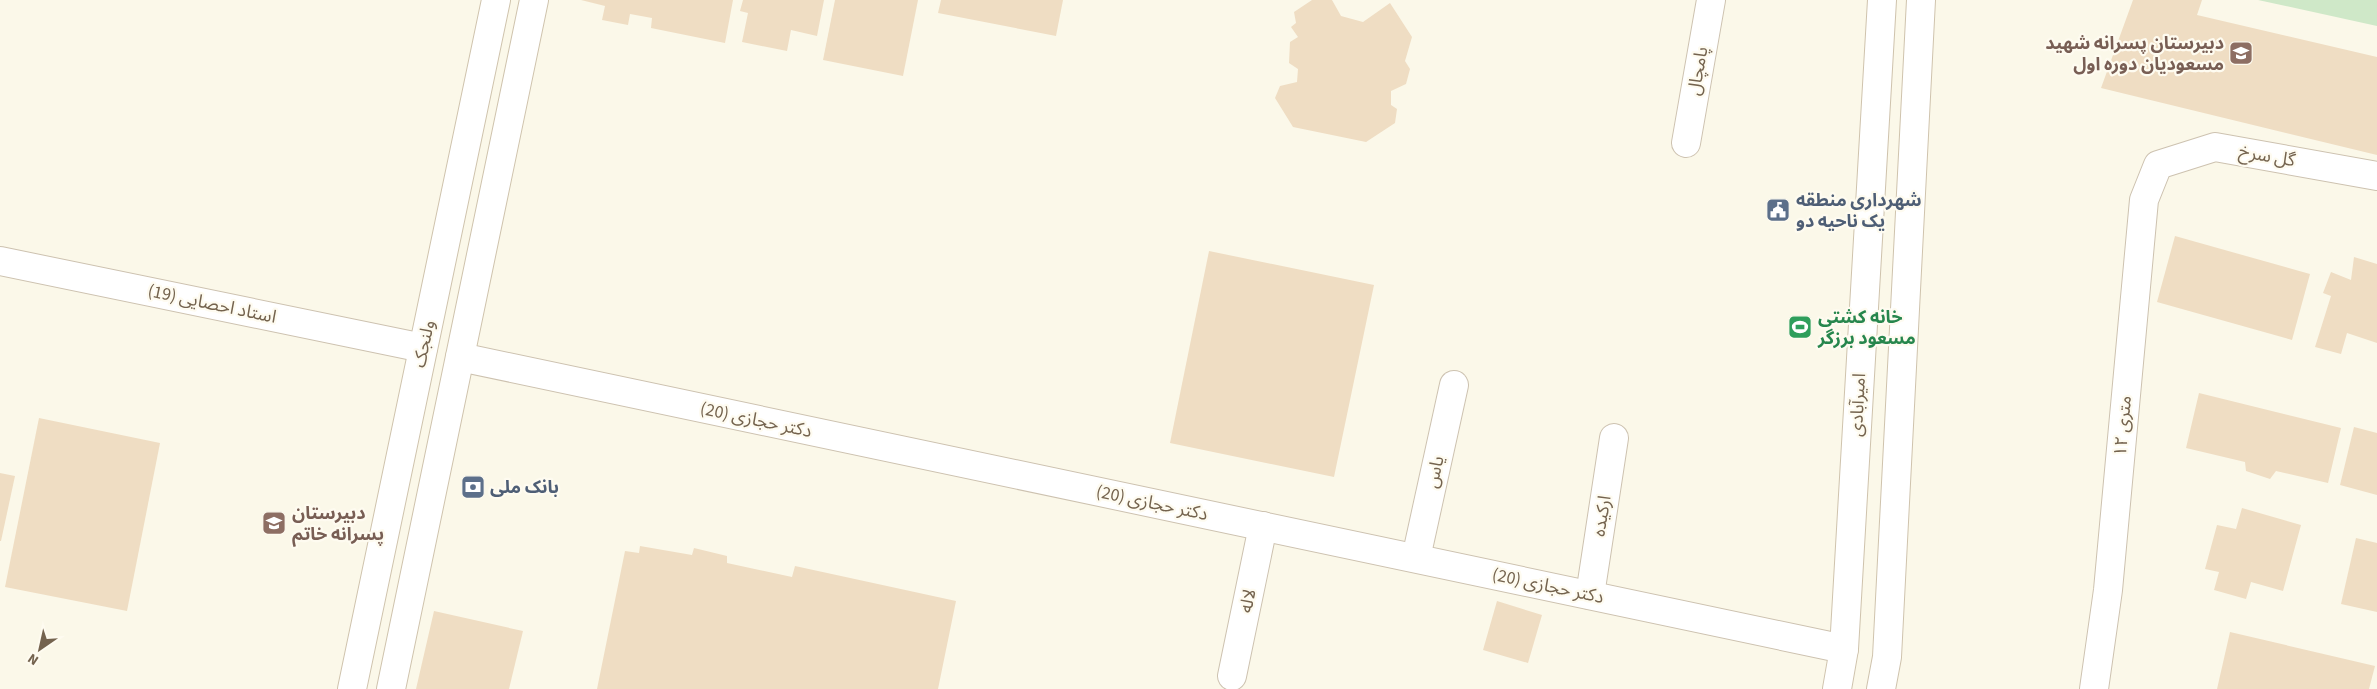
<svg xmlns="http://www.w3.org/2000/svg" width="2377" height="689" font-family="'Source Sans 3','Noto Sans Arabic',sans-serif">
	<rect width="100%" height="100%" fill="#fbf8e9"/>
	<path fill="#cfe8c8" d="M2258,0H2377V26Z"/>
	<g fill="#efddc3">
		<path d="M581,0H733L725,43L651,28L652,18L630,14L628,25L602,20L605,6Z"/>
		<path d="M743,0H824L817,36L791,30L787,51L742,42L748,13L740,11Z"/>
		<path d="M835,0H918L903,76L823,60Z"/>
		<path d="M941,0H1063L1056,36L938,13Z"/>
		<path d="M1312,0H1332L1341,16L1363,22L1390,3L1412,37L1405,61L1410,69L1406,84L1391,91V105L1397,109L1395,123L1366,142L1293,127L1275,98L1280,86L1297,82L1298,69L1289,63L1290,42L1298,37L1291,27L1296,23L1294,12Z"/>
		<path d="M2133,0H2202L2197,15L2377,57V155L2101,88Z"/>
		<path d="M2175,236L2310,274L2292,340L2157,302Z"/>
		<path d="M1209,251L1374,285L1334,477L1170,443Z"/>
		<path d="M2354,257L2377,264V343L2347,333L2341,354L2315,347L2331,296L2323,293L2331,272L2351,280Z"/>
		<path d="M2199,393L2341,428L2328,483L2276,471L2270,479L2246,471L2245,462L2186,448Z"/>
		<path d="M39,418L160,443L127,611L5,587Z"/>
		<path d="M2354,427L2377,433V495L2340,485Z"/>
		<path d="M0,473L15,476L1,541H0Z"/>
		<path d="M2242,508L2301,525L2283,591L2251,582L2246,599L2214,590L2219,572L2205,569L2217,525L2236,529Z"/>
		<path d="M2356,538L2377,543V612L2341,604Z"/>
		<path d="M640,546L692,555L694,548L727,556V563L792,577L795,566L956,601L938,689H597L625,551L639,553Z"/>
		<path d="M1497,601L1542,615L1528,663L1483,650Z"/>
		<path d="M434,611L523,631L509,689H416Z"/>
		<path d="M2230,632L2375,666L2369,689H2217Z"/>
	</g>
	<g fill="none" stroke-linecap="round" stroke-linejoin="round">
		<g stroke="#cdc2b0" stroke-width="30">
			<g id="street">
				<path d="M1686,143L1711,0"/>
				<path d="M0,261L423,348"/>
				<path d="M460,357L1844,649"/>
				<path d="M1416,558L1454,385"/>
				<path d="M1590,595L1614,438"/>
				<path d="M1232,676L1263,526"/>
				<path d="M2094,689L2108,590L2144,200L2158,165L2215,147L2377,176"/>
			</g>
		</g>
		<g stroke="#cfc3ad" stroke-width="30">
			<g id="secondary">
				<path d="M352,689L496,0"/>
				<path d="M391,689L534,0"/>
				<path d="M1837,689L1844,649L1882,0"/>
				<path d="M1881,689L1887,657L1921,0"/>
			</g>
		</g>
		<use href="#street" stroke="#fff" stroke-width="28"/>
		<use href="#secondary" stroke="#fff" stroke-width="28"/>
	</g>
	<defs>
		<g id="school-square" transform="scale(1.25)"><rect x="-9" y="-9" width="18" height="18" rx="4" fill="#8d6e63" stroke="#fefbf0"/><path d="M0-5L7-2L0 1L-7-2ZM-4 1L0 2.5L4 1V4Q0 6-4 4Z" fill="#fff"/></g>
		<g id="civic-square" transform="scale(1.25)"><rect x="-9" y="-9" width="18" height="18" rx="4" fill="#5c6f8a" stroke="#fefbf0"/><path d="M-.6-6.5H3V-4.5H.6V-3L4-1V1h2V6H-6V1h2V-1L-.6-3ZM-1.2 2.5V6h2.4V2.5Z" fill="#fff"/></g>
		<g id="stadium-square" transform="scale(1.25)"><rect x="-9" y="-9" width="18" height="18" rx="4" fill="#2e9e5b" stroke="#fefbf0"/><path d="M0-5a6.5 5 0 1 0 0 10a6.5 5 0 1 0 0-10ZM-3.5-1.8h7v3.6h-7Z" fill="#fff"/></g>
		<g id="bank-square" transform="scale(1.25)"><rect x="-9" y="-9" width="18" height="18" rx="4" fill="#5c6f8a" stroke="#fefbf0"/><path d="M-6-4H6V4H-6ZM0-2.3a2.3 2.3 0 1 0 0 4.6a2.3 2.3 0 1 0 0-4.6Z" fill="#fff"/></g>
	</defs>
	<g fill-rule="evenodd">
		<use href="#school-square" x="2241" y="53"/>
		<use href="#civic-square" x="1778" y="210"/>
		<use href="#stadium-square" x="1800" y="327"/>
		<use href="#bank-square" x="473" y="487"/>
		<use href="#school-square" x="274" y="523"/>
	</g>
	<g text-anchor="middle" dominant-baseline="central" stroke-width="4.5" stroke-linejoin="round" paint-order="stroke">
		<g font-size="18" font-weight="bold" fill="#785e54" stroke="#fefbf0" text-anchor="end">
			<text x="2224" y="43">دبیرستان پسرانه شهید<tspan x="2224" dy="21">مسعودیان دوره اول</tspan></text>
			<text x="292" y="513" text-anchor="start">دبیرستان<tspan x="292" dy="21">پسرانه خاتم</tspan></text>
		</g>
		<g font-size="18" fill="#74634e" stroke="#fefbf0">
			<text transform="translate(1698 71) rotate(-80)">پامچال</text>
			<text transform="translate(2267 156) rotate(10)">گل سرخ</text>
			<text transform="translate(212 304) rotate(12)">استاد احصایی (19)</text>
			<text transform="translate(424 344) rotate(-78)">ولنجک</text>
			<text transform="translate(1858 405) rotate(-87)">امیرآبادی</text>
			<text transform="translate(756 420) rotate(12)">دکتر حجازی (20)</text>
			<text transform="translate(2123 426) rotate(-85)">۱۲ متری</text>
			<text transform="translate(1435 472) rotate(-78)">یاس</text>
			<text transform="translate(1152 503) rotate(12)">دکتر حجازی (20)</text>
			<text transform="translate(1602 516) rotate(-81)">ارکیده</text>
			<text transform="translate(1548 586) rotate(12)">دکتر حجازی (20)</text>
			<text transform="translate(1248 601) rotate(-78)">لاله</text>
		</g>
		<g font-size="18" font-weight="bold" fill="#4e5e75" stroke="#fefbf0" text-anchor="start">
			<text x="1796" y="200">شهرداری منطقه<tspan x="1796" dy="21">یک ناحیه دو</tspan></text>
			<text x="490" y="487">بانک ملی</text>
		</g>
		<g font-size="18" font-weight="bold" fill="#27864d" stroke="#fefbf0" text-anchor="start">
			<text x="1818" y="317">خانه کشتی<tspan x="1818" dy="21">مسعود برزگر</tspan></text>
		</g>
	</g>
	<g transform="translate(40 649) rotate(214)" stroke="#fefbf0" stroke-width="4" paint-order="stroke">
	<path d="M0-4L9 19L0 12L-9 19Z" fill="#74634e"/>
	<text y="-8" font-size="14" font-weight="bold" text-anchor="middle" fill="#74634e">N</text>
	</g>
</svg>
